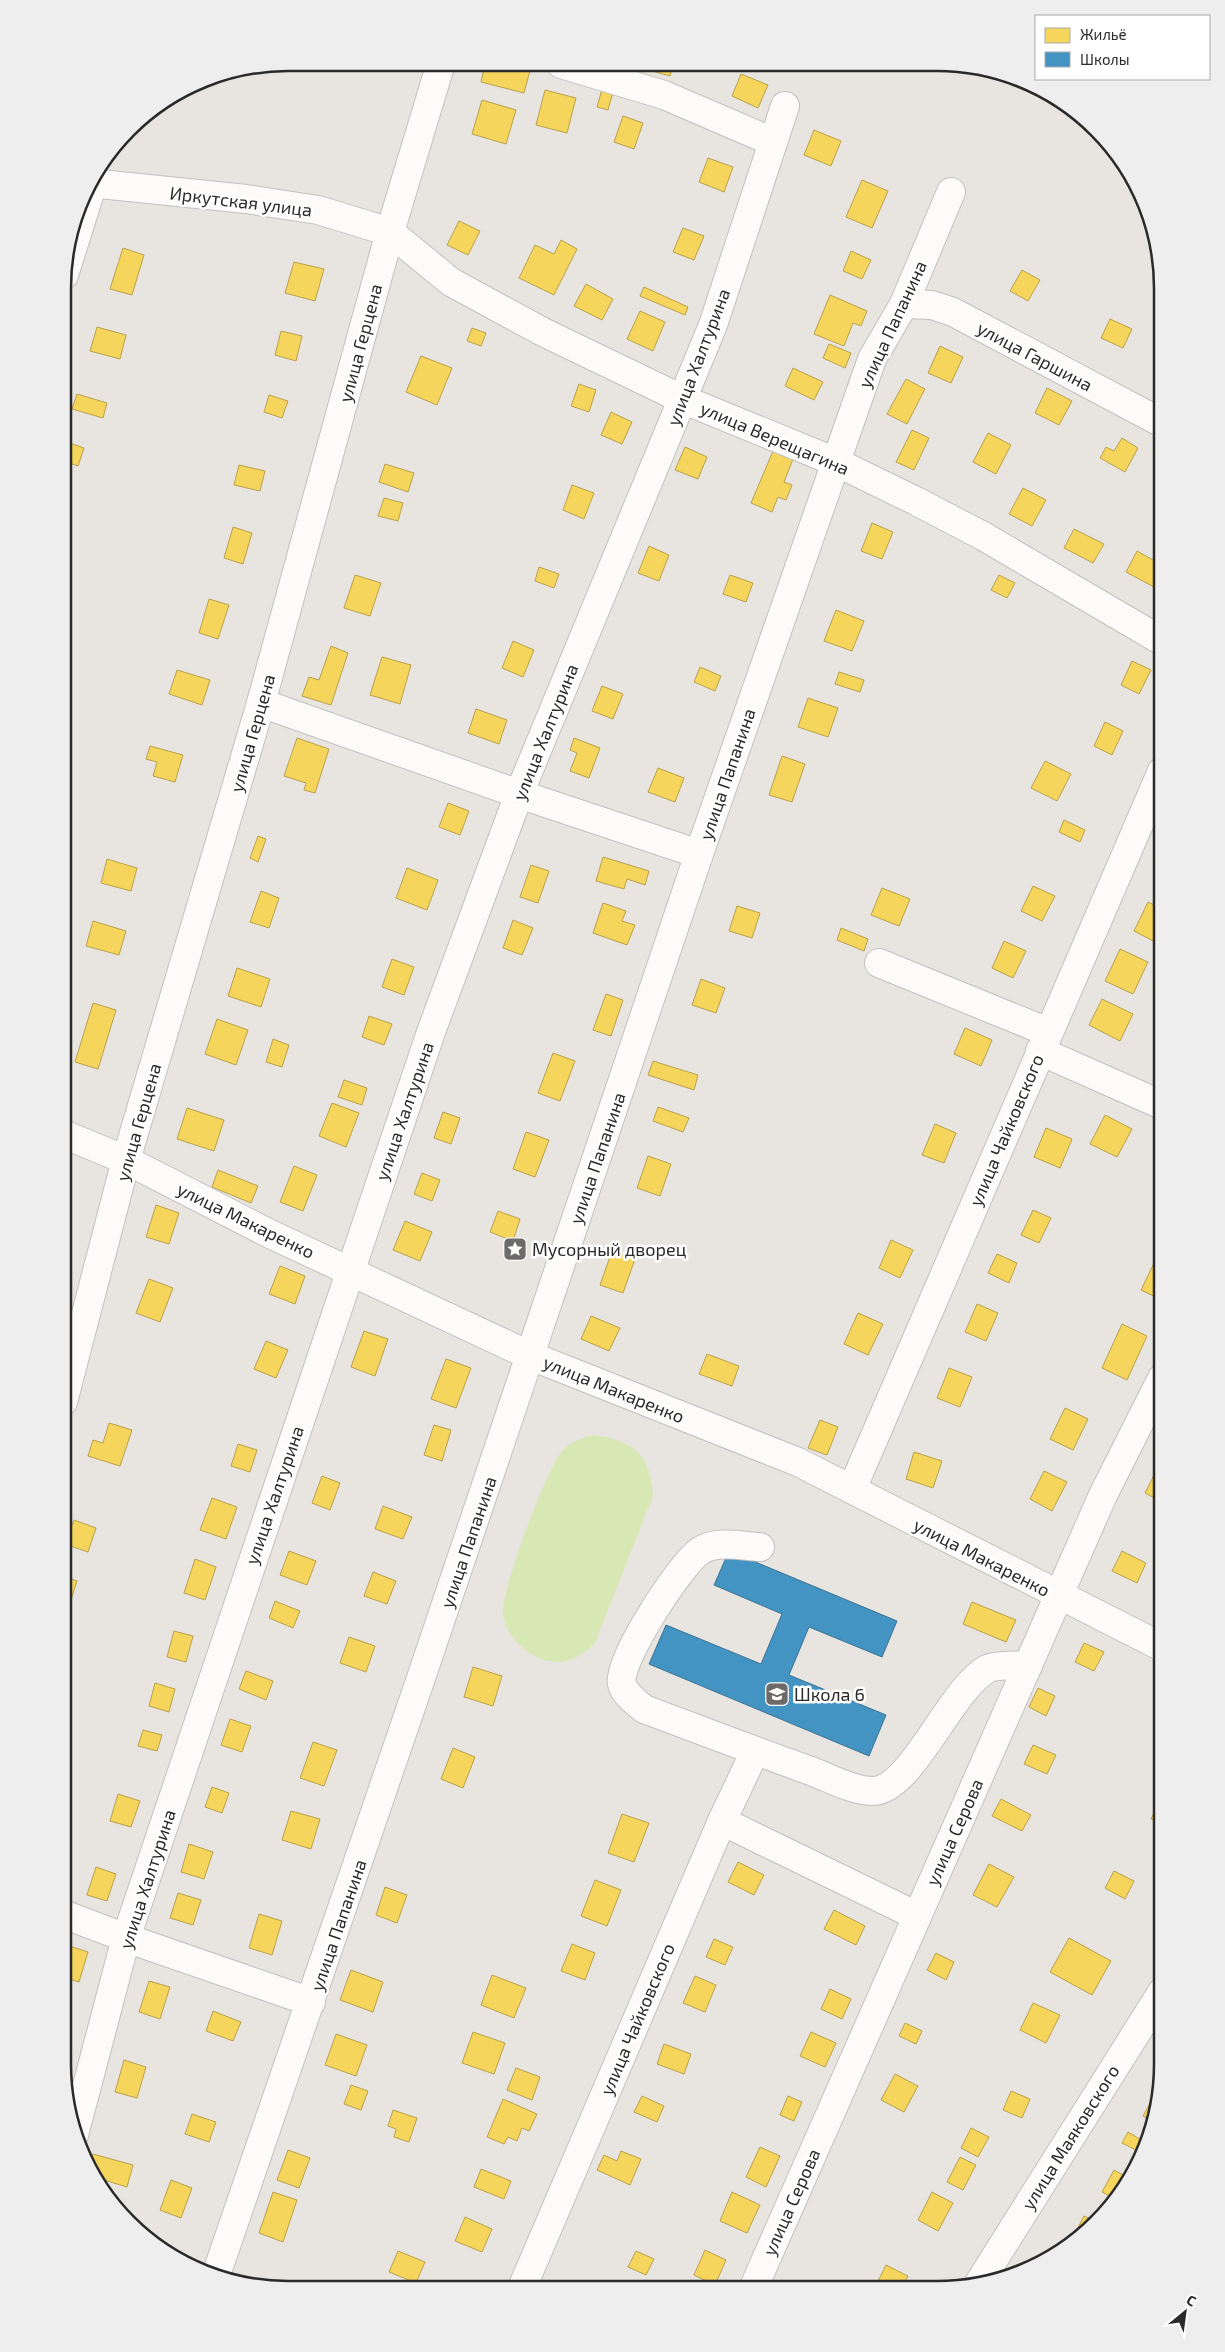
<svg xmlns="http://www.w3.org/2000/svg" width="1225" height="2352" font-family="'Exo 2',sans-serif">
	<rect width="100%" height="100%" fill="#e8e4df"/>
	<path fill="#d8e8b5" d="M592,1435C632,1440 651,1453 653,1496L595,1643C585,1653 572,1663 556,1662C532,1661 505,1637 503,1614C500,1593 547,1467 562,1451C570,1442 581,1439 592,1435Z"/>
	<g fill="#f6d55c" stroke="#b9a24d">
		<path d="M485,64H520L531,67L524,93L481,82Z"/>
		<path d="M630,65H673L670,76Z"/>
		<path d="M741,74L768,85L758,108L732,96Z"/>
		<path d="M602,89L613,92L608,110L597,107Z"/>
		<path d="M545,90L576,98L567,133L536,125Z"/>
		<path d="M482,100L516,110L506,144L472,134Z"/>
		<path d="M623,116L643,123L634,149L614,142Z"/>
		<path d="M814,130L841,141L831,166L804,155Z"/>
		<path d="M708,158L733,167L724,192L699,182Z"/>
		<path d="M862,180L888,191L872,228L846,217Z"/>
		<path d="M459,221L480,231L468,255L447,245Z"/>
		<path d="M683,228L704,236L694,260L673,252Z"/>
		<path d="M561,240L577,249L554,295L519,278L535,245L554,254Z"/>
		<path d="M123,248L144,255L132,295L110,289Z"/>
		<path d="M851,251L871,260L862,279L843,271Z"/>
		<path d="M294,262L324,269L315,301L285,293Z"/>
		<path d="M1022,270L1040,280L1028,301L1010,291Z"/>
		<path d="M586,284L613,299L602,320L574,306Z"/>
		<path d="M644,287L688,307L685,315L640,296Z"/>
		<path d="M830,295L867,311L861,326L853,323L844,346L814,334Z"/>
		<path d="M640,311L665,322L653,351L627,339Z"/>
		<path d="M1110,319L1132,329L1123,348L1101,338Z"/>
		<path d="M97,327L126,335L120,359L90,351Z"/>
		<path d="M472,328L486,333L481,346L467,341Z"/>
		<path d="M281,331L302,336L296,361L275,355Z"/>
		<path d="M829,344L851,353L845,368L823,358Z"/>
		<path d="M940,346L963,357L951,383L928,373Z"/>
		<path d="M421,356L452,368L437,405L406,392Z"/>
		<path d="M793,368L823,382L814,400L785,386Z"/>
		<path d="M906,379L925,389L907,424L887,414Z"/>
		<path d="M579,384L596,390L589,412L571,406Z"/>
		<path d="M1047,388L1072,401L1059,425L1035,413Z"/>
		<path d="M77,394L107,403L103,418L72,409Z"/>
		<path d="M269,395L288,401L282,418L264,412Z"/>
		<path d="M611,412L632,422L622,444L601,435Z"/>
		<path d="M912,430L929,438L914,470L896,462Z"/>
		<path d="M988,433L1011,445L996,474L973,462Z"/>
		<path d="M1122,438L1138,448L1125,472L1100,458L1106,447L1114,451Z"/>
		<path d="M64,441L84,448L78,466L64,461Z"/>
		<path d="M685,447L707,457L698,479L675,470Z"/>
		<path d="M773,451L793,459L784,482L792,485L786,500L778,497L772,512L751,503Z"/>
		<path d="M385,464L414,473L408,492L379,482Z"/>
		<path d="M239,465L265,471L260,491L234,485Z"/>
		<path d="M572,485L594,493L584,519L563,510Z"/>
		<path d="M1023,488L1046,500L1032,526L1009,514Z"/>
		<path d="M384,498L403,503L398,521L378,516Z"/>
		<path d="M872,523L893,532L882,559L861,551Z"/>
		<path d="M233,527L252,533L243,564L224,558Z"/>
		<path d="M1074,529L1104,544L1093,563L1064,548Z"/>
		<path d="M649,546L669,555L659,581L638,573Z"/>
		<path d="M1137,551L1162,565V571L1154,587L1126,572Z"/>
		<path d="M539,567L559,574L554,588L535,581Z"/>
		<path d="M355,575L381,583L370,616L344,608Z"/>
		<path d="M730,575L753,583L746,602L723,594Z"/>
		<path d="M999,575L1015,583L1007,598L991,590Z"/>
		<path d="M209,599L229,605L218,639L199,633Z"/>
		<path d="M836,610L864,621L852,651L824,641Z"/>
		<path d="M513,641L534,650L523,677L502,668Z"/>
		<path d="M331,646L348,653L331,705L302,696L309,677L319,680Z"/>
		<path d="M382,657L411,665L400,704L370,695Z"/>
		<path d="M1132,661L1151,670L1139,694L1121,685Z"/>
		<path d="M700,667L721,676L715,691L694,682Z"/>
		<path d="M177,670L210,680L202,705L169,694Z"/>
		<path d="M839,672L864,680L860,692L835,684Z"/>
		<path d="M602,686L623,694L613,719L592,711Z"/>
		<path d="M808,698L838,708L828,737L798,727Z"/>
		<path d="M476,709L507,720L499,744L468,733Z"/>
		<path d="M1105,722L1123,731L1112,755L1094,746Z"/>
		<path d="M297,738L329,749L315,793L304,790L306,783L284,776Z"/>
		<path d="M574,738L600,748L589,778L570,771L577,753L570,750Z"/>
		<path d="M150,746L183,755L175,782L153,776L157,762L146,759Z"/>
		<path d="M782,756L805,764L792,802L769,795Z"/>
		<path d="M1045,761L1071,774L1057,801L1031,788Z"/>
		<path d="M658,768L684,778L675,802L648,792Z"/>
		<path d="M448,803L469,811L460,835L439,827Z"/>
		<path d="M1064,820L1085,830L1080,842L1059,832Z"/>
		<path d="M258,836L266,839L258,862L250,858Z"/>
		<path d="M603,857L649,871L645,885L627,879L624,889L596,881Z"/>
		<path d="M107,859L137,868L131,891L101,883Z"/>
		<path d="M531,865L549,871L538,903L520,897Z"/>
		<path d="M407,868L438,880L427,910L396,898Z"/>
		<path d="M1033,886L1055,896L1042,921L1021,911Z"/>
		<path d="M882,888L910,899L899,926L871,915Z"/>
		<path d="M261,891L279,898L269,928L250,922Z"/>
		<path d="M1148,902L1162,909V937L1159,944L1134,931Z"/>
		<path d="M603,903L626,911L622,921L635,925L627,945L593,933Z"/>
		<path d="M737,906L760,913L752,938L729,931Z"/>
		<path d="M513,920L533,928L522,955L503,948Z"/>
		<path d="M93,921L126,931L119,955L86,946Z"/>
		<path d="M841,928L868,939L864,951L837,940Z"/>
		<path d="M1004,941L1026,951L1013,978L992,968Z"/>
		<path d="M1120,949L1148,962L1133,994L1105,981Z"/>
		<path d="M392,959L414,967L404,995L382,987Z"/>
		<path d="M237,968L270,979L261,1007L228,996Z"/>
		<path d="M701,979L725,988L716,1013L692,1005Z"/>
		<path d="M606,994L623,1000L611,1036L593,1030Z"/>
		<path d="M1102,999L1133,1014L1120,1041L1089,1025Z"/>
		<path d="M93,1003L116,1010L98,1069L75,1062Z"/>
		<path d="M369,1016L392,1024L384,1045L362,1037Z"/>
		<path d="M217,1019L248,1030L236,1065L205,1054Z"/>
		<path d="M965,1028L992,1040L981,1066L954,1054Z"/>
		<path d="M273,1039L289,1045L282,1067L266,1062Z"/>
		<path d="M553,1053L575,1061L560,1101L538,1093Z"/>
		<path d="M653,1061L698,1075L694,1090L648,1075Z"/>
		<path d="M344,1080L367,1088L362,1105L338,1097Z"/>
		<path d="M332,1103L359,1113L346,1147L319,1136Z"/>
		<path d="M658,1107L689,1118L683,1132L653,1121Z"/>
		<path d="M187,1108L224,1120L214,1151L177,1139Z"/>
		<path d="M443,1112L460,1118L451,1144L434,1138Z"/>
		<path d="M1105,1115L1132,1129L1117,1157L1090,1144Z"/>
		<path d="M935,1124L956,1133L944,1163L922,1155Z"/>
		<path d="M1046,1128L1072,1139L1060,1168L1034,1157Z"/>
		<path d="M526,1132L549,1140L535,1177L513,1169Z"/>
		<path d="M648,1156L671,1164L660,1196L637,1188Z"/>
		<path d="M294,1166L317,1175L303,1211L280,1202Z"/>
		<path d="M218,1170L258,1186L251,1203L212,1187Z"/>
		<path d="M422,1173L440,1180L432,1201L414,1194Z"/>
		<path d="M156,1205L179,1213L169,1244L146,1237Z"/>
		<path d="M1033,1210L1051,1218L1039,1243L1021,1235Z"/>
		<path d="M498,1211L520,1219L513,1241L490,1232Z"/>
		<path d="M405,1221L432,1232L420,1261L393,1250Z"/>
		<path d="M891,1240L913,1250L900,1278L879,1268Z"/>
		<path d="M612,1251L635,1259L623,1293L600,1285Z"/>
		<path d="M997,1254L1017,1263L1009,1283L988,1273Z"/>
		<path d="M1155,1261L1162,1265V1300L1141,1290Z"/>
		<path d="M280,1266L305,1276L295,1304L269,1294Z"/>
		<path d="M149,1279L173,1288L160,1322L136,1313Z"/>
		<path d="M977,1304L998,1313L986,1341L965,1332Z"/>
		<path d="M858,1313L883,1324L868,1355L844,1344Z"/>
		<path d="M591,1316L620,1328L609,1351L581,1339Z"/>
		<path d="M1122,1324L1147,1336L1127,1380L1102,1368Z"/>
		<path d="M364,1331L388,1339L375,1376L351,1367Z"/>
		<path d="M266,1341L288,1350L276,1378L254,1369Z"/>
		<path d="M707,1354L739,1366L732,1386L699,1374Z"/>
		<path d="M446,1359L471,1368L456,1408L431,1399Z"/>
		<path d="M949,1368L972,1377L960,1407L937,1398Z"/>
		<path d="M1065,1408L1088,1419L1073,1450L1050,1439Z"/>
		<path d="M820,1420L838,1427L827,1455L808,1448Z"/>
		<path d="M109,1423L132,1430L120,1466L88,1456L93,1440L103,1443Z"/>
		<path d="M434,1425L451,1430L442,1461L424,1455Z"/>
		<path d="M238,1444L257,1450L250,1472L231,1466Z"/>
		<path d="M914,1452L942,1461L933,1488L906,1479Z"/>
		<path d="M1044,1471L1067,1482L1052,1511L1030,1499Z"/>
		<path d="M1156,1471L1162,1475V1502L1145,1493Z"/>
		<path d="M322,1476L340,1483L330,1510L312,1503Z"/>
		<path d="M212,1498L237,1507L226,1539L200,1530Z"/>
		<path d="M383,1506L412,1517L403,1539L375,1529Z"/>
		<path d="M74,1520L96,1528L88,1552L65,1544Z"/>
		<path d="M289,1551L316,1561L307,1585L280,1575Z"/>
		<path d="M1122,1551L1146,1563L1137,1583L1112,1571Z"/>
		<path d="M195,1559L216,1567L205,1600L184,1593Z"/>
		<path d="M373,1572L396,1581L387,1604L364,1596Z"/>
		<path d="M63,1576L77,1581L69,1606L63,1604Z"/>
		<path d="M275,1601L300,1611L293,1628L269,1618Z"/>
		<path d="M972,1602L1016,1620L1006,1642L963,1624Z"/>
		<path d="M174,1631L193,1636L186,1662L167,1657Z"/>
		<path d="M63,1635L70,1637L66,1650L63,1649Z"/>
		<path d="M349,1637L375,1646L366,1672L340,1663Z"/>
		<path d="M1084,1643L1104,1652L1094,1671L1075,1662Z"/>
		<path d="M473,1667L502,1676L493,1706L464,1697Z"/>
		<path d="M246,1671L273,1681L266,1700L239,1689Z"/>
		<path d="M155,1683L175,1689L169,1712L149,1706Z"/>
		<path d="M1038,1688L1055,1696L1046,1716L1029,1707Z"/>
		<path d="M230,1719L251,1726L242,1752L221,1745Z"/>
		<path d="M143,1730L162,1735L157,1751L138,1746Z"/>
		<path d="M313,1742L337,1750L324,1786L300,1778Z"/>
		<path d="M1033,1745L1056,1755L1047,1774L1024,1764Z"/>
		<path d="M453,1748L475,1757L463,1788L441,1779Z"/>
		<path d="M212,1787L229,1793L222,1813L205,1807Z"/>
		<path d="M118,1794L140,1801L131,1827L110,1821Z"/>
		<path d="M1162,1796V1824L1151,1819Z"/>
		<path d="M1001,1799L1031,1815L1022,1831L992,1816Z"/>
		<path d="M291,1811L320,1819L311,1849L282,1840Z"/>
		<path d="M622,1814L649,1823L634,1862L608,1853Z"/>
		<path d="M189,1844L213,1852L204,1879L181,1872Z"/>
		<path d="M738,1862L764,1875L754,1895L728,1882Z"/>
		<path d="M989,1864L1014,1877L997,1907L973,1895Z"/>
		<path d="M96,1867L116,1874L107,1901L87,1895Z"/>
		<path d="M1114,1871L1134,1881L1125,1899L1105,1888Z"/>
		<path d="M595,1880L621,1890L607,1926L581,1916Z"/>
		<path d="M385,1887L407,1895L397,1923L376,1915Z"/>
		<path d="M178,1893L201,1900L193,1925L170,1918Z"/>
		<path d="M834,1910L865,1926L856,1945L824,1929Z"/>
		<path d="M259,1914L282,1921L272,1955L249,1948Z"/>
		<path d="M1069,1938L1111,1961L1092,1995L1050,1972Z"/>
		<path d="M714,1939L733,1947L725,1965L706,1957Z"/>
		<path d="M63,1944L88,1952L79,1982L63,1977Z"/>
		<path d="M572,1944L595,1953L585,1980L561,1971Z"/>
		<path d="M936,1953L954,1962L946,1980L927,1970Z"/>
		<path d="M351,1970L383,1982L373,2012L340,2000Z"/>
		<path d="M492,1975L526,1988L514,2018L481,2005Z"/>
		<path d="M695,1976L716,1985L705,2012L683,2003Z"/>
		<path d="M149,1981L170,1987L160,2019L139,2012Z"/>
		<path d="M830,1989L851,1999L842,2019L821,2009Z"/>
		<path d="M1033,2003L1060,2015L1046,2043L1020,2030Z"/>
		<path d="M213,2011L241,2022L233,2041L206,2031Z"/>
		<path d="M905,2023L922,2031L916,2044L899,2036Z"/>
		<path d="M473,2032L505,2043L494,2074L462,2063Z"/>
		<path d="M811,2032L836,2043L825,2067L800,2056Z"/>
		<path d="M336,2034L367,2045L356,2076L325,2065Z"/>
		<path d="M664,2044L691,2054L684,2074L657,2064Z"/>
		<path d="M124,2060L146,2067L137,2098L115,2092Z"/>
		<path d="M516,2068L540,2077L532,2100L507,2090Z"/>
		<path d="M895,2074L918,2086L904,2112L881,2100Z"/>
		<path d="M351,2085L368,2091L361,2110L344,2104Z"/>
		<path d="M1160,2085H1161L1152,2121L1143,2116Z"/>
		<path d="M1011,2091L1030,2099L1022,2118L1003,2110Z"/>
		<path d="M642,2096L664,2106L657,2122L634,2112Z"/>
		<path d="M788,2096L802,2102L794,2121L780,2115Z"/>
		<path d="M503,2099L537,2114L529,2131L522,2128L517,2141L508,2137L504,2144L487,2137Z"/>
		<path d="M393,2110L417,2118L409,2142L394,2137L396,2129L388,2126Z"/>
		<path d="M192,2114L216,2122L209,2142L185,2134Z"/>
		<path d="M971,2128L989,2137L978,2157L961,2148Z"/>
		<path d="M1128,2132L1143,2141L1138,2151L1122,2143Z"/>
		<path d="M760,2147L780,2156L766,2187L746,2177Z"/>
		<path d="M288,2150L310,2158L299,2188L277,2180Z"/>
		<path d="M621,2151L641,2159L630,2185L597,2170L604,2155L617,2161Z"/>
		<path d="M93,2154L133,2165L127,2187L94,2177L89,2166Z"/>
		<path d="M960,2157L976,2165L963,2190L947,2182Z"/>
		<path d="M481,2169L511,2181L504,2199L474,2187Z"/>
		<path d="M1114,2170L1127,2177L1131,2170L1133,2171L1117,2200L1102,2192Z"/>
		<path d="M171,2180L192,2188L181,2218L160,2210Z"/>
		<path d="M273,2192L297,2200L283,2242L259,2233Z"/>
		<path d="M732,2192L760,2205L747,2233L720,2221Z"/>
		<path d="M932,2192L953,2203L938,2231L918,2220Z"/>
		<path d="M1084,2216L1095,2221L1074,2240L1072,2239Z"/>
		<path d="M465,2217L492,2229L482,2252L455,2241Z"/>
		<path d="M705,2250L726,2260L715,2285L694,2275Z"/>
		<path d="M398,2251L425,2262L416,2283L389,2272Z"/>
		<path d="M636,2251L654,2259L646,2275L628,2267Z"/>
		<path d="M886,2265L908,2276L901,2289H874Z"/>
		<path d="M610,2284L620,2289H607Z"/>
	</g>
	<path fill="#4393c3" stroke="#3c7495" d="M729,1551L897,1621L882,1657L809,1627L789,1675L886,1715L869,1756L649,1664L666,1625L761,1664L782,1614L714,1585Z"/>
	<g fill="none" stroke-linecap="round" stroke-linejoin="round">
		<g stroke="#c2c0c1" stroke-width="30">
			<g id="minor">
				<path d="M561,64L664,95L773,142"/>
				<path d="M90,183L246,199L318,210L390,232L451,282L543,332L682,399L836,462L916,501L983,536L1162,641"/>
				<path d="M64,275L93,183"/>
				<path d="M904,304L932,305L953,312L1162,423"/>
				<path d="M261,703L519,794L699,854"/>
				<path d="M879,963L1048,1032"/>
				<path d="M1040,1051L1162,1105"/>
				<path d="M63,1134L126,1160L268,1233L531,1356L798,1462L1162,1647"/>
				<path d="M63,1402L126,1160L261,703L390,232L441,63"/>
				<path d="M852,1489L1162,771"/>
				<path d="M760,1547C741,1546 717,1540 700,1551C682,1562 615,1664 622,1684C625,1695 636,1702 644,1709C700,1730 755,1751 811,1771C830,1778 853,1791 873,1791C911,1791 950,1690 987,1669C994,1665 1019,1665 1028,1666"/>
				<path d="M722,1821L917,1916"/>
				<path d="M63,1914L126,1938L311,2002"/>
				<path d="M74,2135L126,1938L431,1032L519,794L713,325L785,106"/>
				<path d="M216,2275L419,1684L699,854L872,359L904,304L951,192"/>
				<path d="M979,2283L1162,1992"/>
				<path d="M522,2288L722,1821L755,1751"/>
				<path d="M753,2289L1103,1495L1162,1378"/>
			</g>
		</g>
		<use href="#minor" stroke="#fcfbfa" stroke-width="28"/>
	</g>
	<defs>
		<g id="sight-square" transform="scale(1.25)"><rect x="-9" y="-9" width="18" height="18" rx="4" fill="#6c6b69" stroke="#fff"/><path d="M0-6L1.8-2.2L6-1.7L2.9 1.2L3.7 5.4L0 3.3L-3.7 5.4L-2.9 1.2L-6-1.7L-1.8-2.2Z" fill="#fff"/></g>
		<g id="school-square" transform="scale(1.25)"><rect x="-9" y="-9" width="18" height="18" rx="4" fill="#6c6b69" stroke="#fff"/><path d="M0-5L7-2L0 1L-7-2ZM-4 1L0 2.5L4 1V4Q0 6-4 4Z" fill="#fff"/></g>
	</defs>
	<g fill-rule="evenodd">
		<use href="#sight-square" x="515" y="1249"/>
		<use href="#school-square" x="777" y="1694"/>
	</g>
	<g text-anchor="middle" dominant-baseline="central" stroke-width="5" stroke-linejoin="round" paint-order="stroke">
		<g font-size="18" fill="#2a2a2a" stroke="#fff">
			<text transform="translate(241 201) rotate(7)">Иркутская улица</text>
			<text transform="translate(892 324) rotate(-65)">улица Папанина</text>
			<text transform="translate(360 343) rotate(-75)">улица Герцена</text>
			<text transform="translate(1035 356) rotate(28)">улица Гаршина</text>
			<text transform="translate(698 357) rotate(-69)">улица Халтурина</text>
			<text transform="translate(775 438) rotate(23)">улица Верещагина</text>
			<text transform="translate(545 732) rotate(-68)">улица Халтурина</text>
			<text transform="translate(252 733) rotate(-74)">улица Герцена</text>
			<text transform="translate(727 774) rotate(-71)">улица Папанина</text>
			<text transform="translate(404 1111) rotate(-71)">улица Халтурина</text>
			<text transform="translate(138 1122) rotate(-74)">улица Герцена</text>
			<text transform="translate(1006 1130) rotate(-67)">улица Чайковского</text>
			<text transform="translate(597 1158) rotate(-71)">улица Папанина</text>
			<text transform="translate(246 1220) rotate(26)">улица Макаренко</text>
			<text transform="translate(614 1389) rotate(22)">улица Макаренко</text>
			<text transform="translate(274 1495) rotate(-71)">улица Халтурина</text>
			<text transform="translate(468 1542) rotate(-71)">улица Папанина</text>
			<text transform="translate(982 1557) rotate(27)">улица Макаренко</text>
			<text transform="translate(954 1832) rotate(-66)">улица Серова</text>
			<text transform="translate(147 1879) rotate(-72)">улица Халтурина</text>
			<text transform="translate(338 1925) rotate(-71)">улица Папанина</text>
			<text transform="translate(637 2019) rotate(-67)">улица Чайковского</text>
			<text transform="translate(1070 2137) rotate(-58)">улица Маяковского</text>
			<text transform="translate(791 2202) rotate(-66)">улица Серова</text>
		</g>
		<g font-size="18" fill="#2a2a2a" stroke="#fff" text-anchor="start">
			<text x="532" y="1249">Мусорный дворец</text>
			<text x="794" y="1694">Школа 6</text>
		</g>
	</g>
	<path d="M0 0H1225V2352H0ZM288 71H937A217 217 0 0 1 1154 288V2064A217 217 0 0 1 937 2281H288A217 217 0 0 1 71 2064V288A217 217 0 0 1 288 71Z" fill="#eee" fill-rule="evenodd"/>
	<path fill="none" stroke="#2a2a2a" stroke-width="2.5" d="M288 71H937A217 217 0 0 1 1154 288V2064A217 217 0 0 1 937 2281H288A217 217 0 0 1 71 2064V288A217 217 0 0 1 288 71Z"/>
	<rect x="1035" y="15" width="175" height="65" fill="#ffffff" stroke="#aaaaaa"/>
	<rect x="1045" y="28" width="25" height="15" fill="#f6d55c" stroke="#aaaaaa"/>
	<text x="1080" y="40" font-size="15" fill="#2a2a2a">Жильё</text>
	<rect x="1045" y="52" width="25" height="15" fill="#4393c3" stroke="#aaaaaa"/>
	<text x="1080" y="65" font-size="15" fill="#2a2a2a">Школы</text>
	<g transform="translate(1185 2312) rotate(29)" stroke="#ffffff" stroke-width="4" paint-order="stroke">
	<path d="M0-4L9 19L0 12L-9 19Z" fill="#2a2a2a"/>
	<text y="-8" font-size="14" font-weight="bold" text-anchor="middle" fill="#2a2a2a">С</text>
	</g>
</svg>
